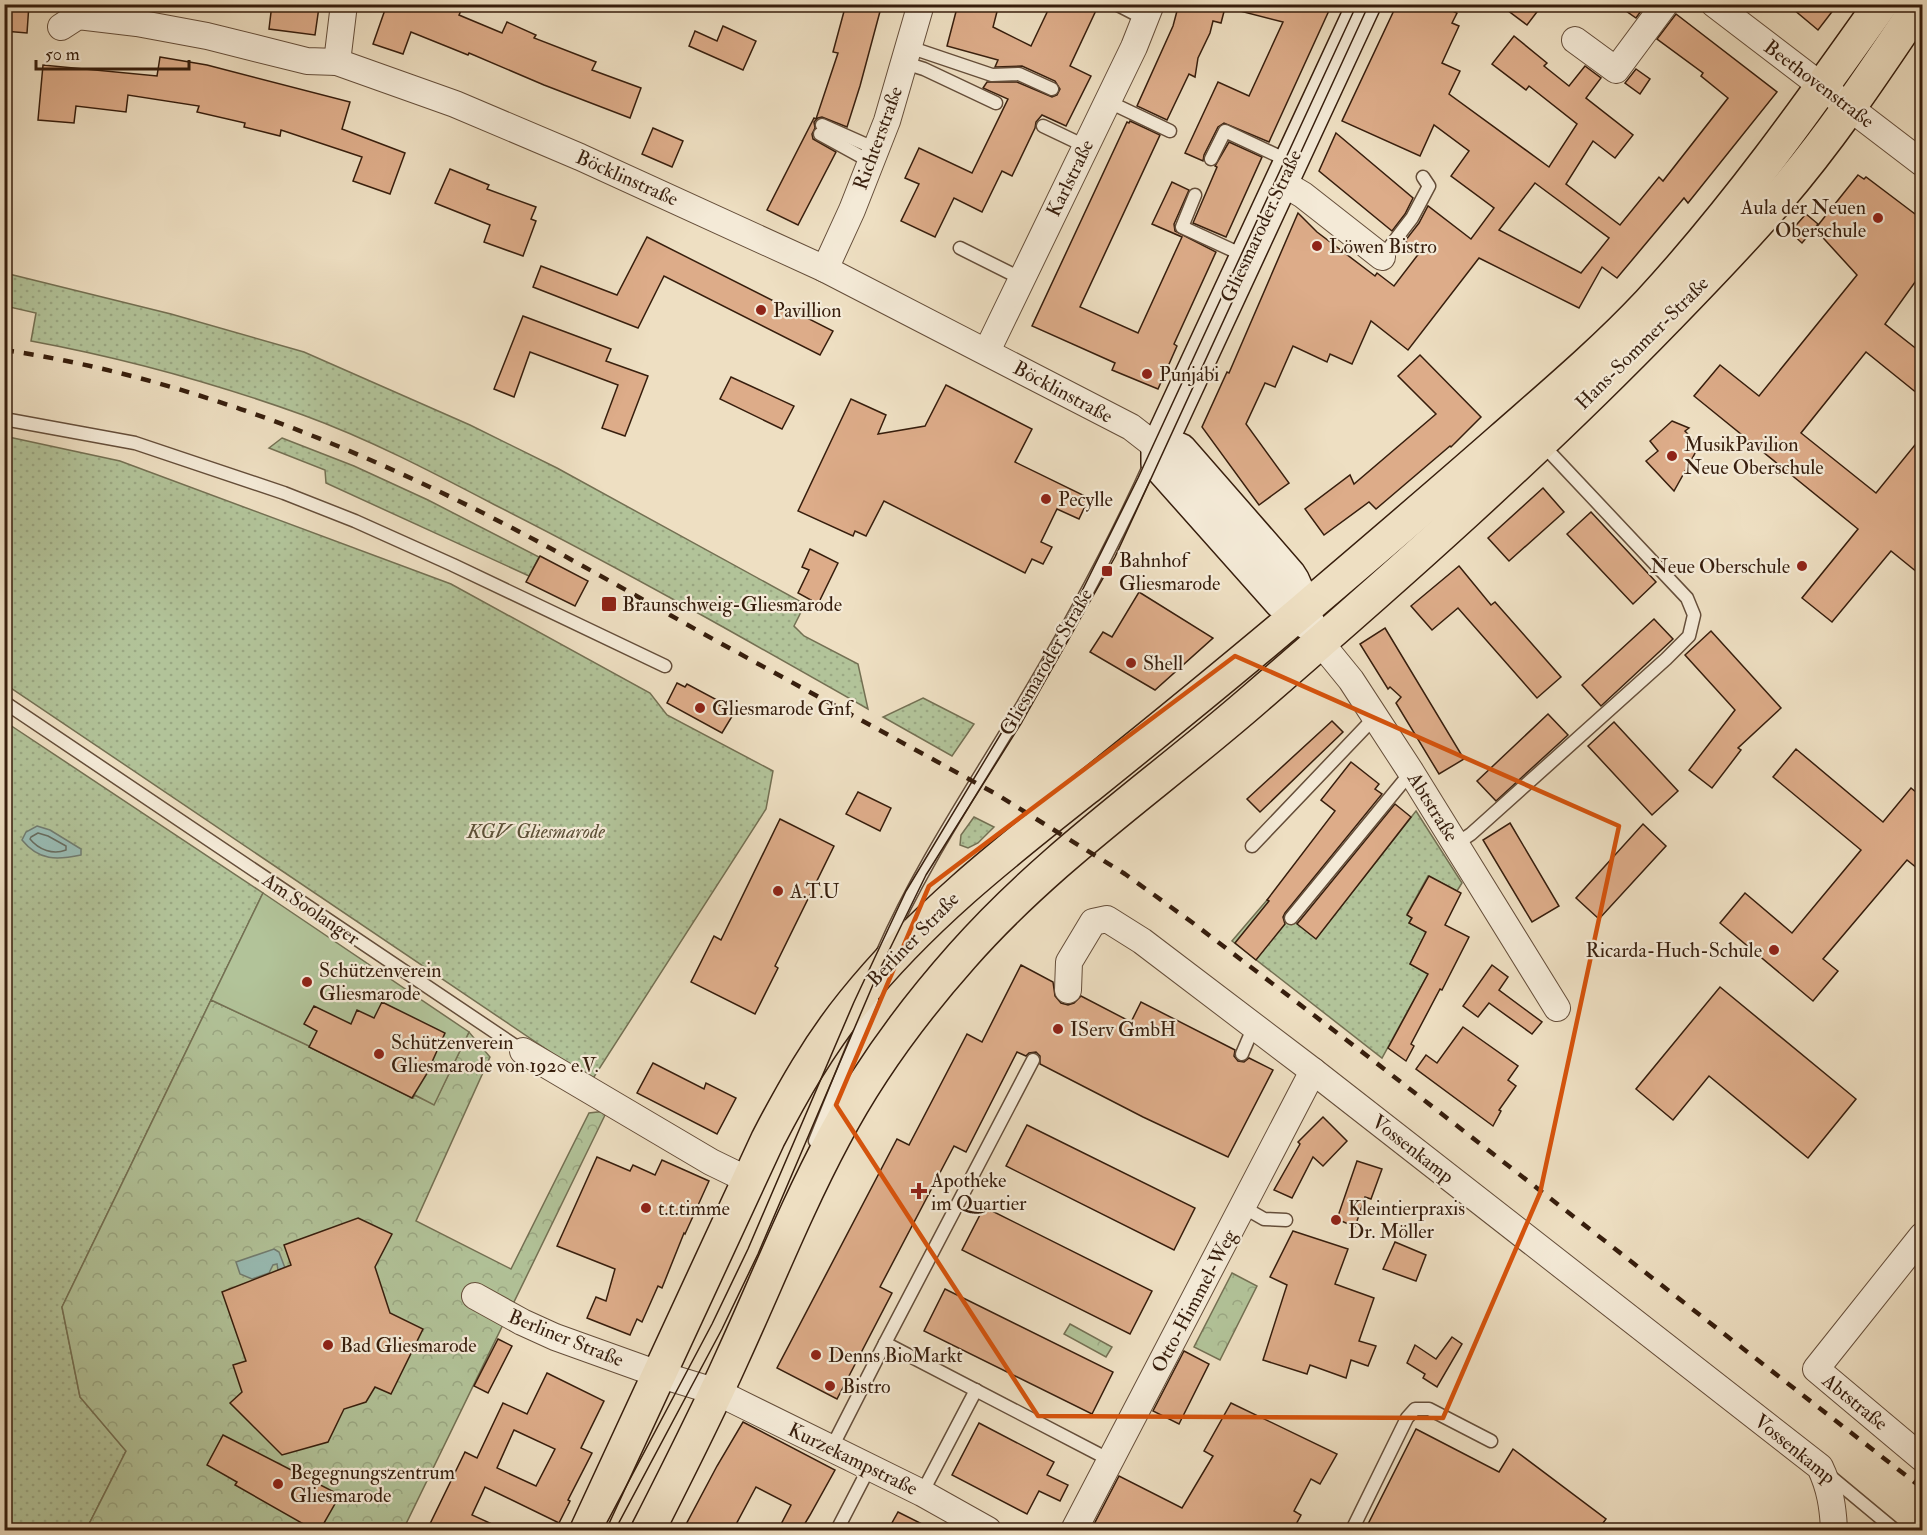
<svg xmlns="http://www.w3.org/2000/svg" width="1927" height="1535" font-family="'IM FELL Double Pica',serif">
	<defs>
		<pattern id="grass-dots" width="8" height="8" patternUnits="userSpaceOnUse" patternTransform="scale(1.5)"><rect width="8" height="8" fill="#b2c399"/><path d="M2 2h.1M6 6h.1" fill="none" stroke="#9aa783" stroke-width="1.8" stroke-linecap="round"/></pattern>
		<pattern id="forest-crowns" width="20" height="18" patternUnits="userSpaceOnUse" patternTransform="scale(1.5)"><rect width="20" height="18" fill="#b2c399"/><path d="M2 6a3 3 0 1 1 6 0M12 15a3 3 0 1 1 6 0" fill="none" stroke="#9aa783"/></pattern>
	</defs>
	<rect width="100%" height="100%" fill="#eedfc2"/>
	<filter id="stains"><feTurbulence type="fractalNoise" baseFrequency=".00333" numOctaves="4"/><feColorMatrix values="0 0 0 0 .2 0 0 0 0 .09 0 0 0 0 .02 0 0 0 .5 -.17"/></filter>
	<radialGradient id="worn" r=".72"><stop offset=".6" stop-color="#630" stop-opacity="0"/><stop offset="1" stop-color="#630" stop-opacity=".3"/></radialGradient>
	<g fill="url(#grass-dots)" stroke="#747053" stroke-width="1.5">
		<path d="M5,273L171,314L304,352L470,425L557,468L805,604L794,626L804,636L858,664L868,709C745,639 622,569 495,505C432,472 369,439 303,415C214,383 123,358 31,341L36,313L5,306Z"/>
		<path d="M4,436L120,461L451,584L650,693L667,715L773,771L766,809L592,1080L5,684Z"/>
		<path d="M282,438L354,466L428,500L539,557L529,576L326,483L325,470L269,448Z"/>
		<path d="M923,698L974,724L952,756L883,717Z"/>
		<path d="M4,721L263,893L62,1307L80,1397L126,1451L86,1530H5Z"/>
		<path d="M1416,811L1462,883L1457,891L1428,876L1407,914L1412,918L1409,923L1442,940H1422L1410,964L1428,974L1382,1058L1232,941L1267,900L1316,938Z"/>
		<path d="M974,817L994,827L978,843L968,848L960,845L961,835Z"/>
	</g>
	<g fill="url(#forest-crowns)" stroke="#747053" stroke-width="1.5">
		<path d="M211,1000L310,1046L413,1098L414,1095L434,1104L469,1032L490,1057L416,1221L511,1269L589,1113L607,1111L403,1530H86L126,1451L80,1397L62,1307Z"/>
		<path d="M1232,1273L1257,1286L1220,1360L1194,1347Z"/>
		<path d="M1070,1324L1112,1347L1106,1357L1064,1334Z"/>
	</g>
	<path fill="#b2c399" stroke="#747053" stroke-width="1.5" d="M263,893L469,1032L434,1105L415,1095L413,1098L309,1047V1046L211,1000Z"/>
	<g fill="#99bcb4" stroke="#727d71" stroke-width="1.5">
		<path d="M37,826L50,830L81,849V855C57,860 39,861 22,840L26,832Z"/>
		<path d="M274,1249L279,1252L285,1268L278,1270L277,1264L273,1265L269,1273L252,1279L240,1274L236,1262Z"/>
	</g>
	<g fill="none" stroke-linecap="round" stroke-linejoin="round">
		<path stroke="#686d60" stroke-width="1.5" d="M38,833L48,836L66,846V850C53,855 39,850 30,839L31,837Z"/>
	</g>
	<g fill="#ddac89" stroke="#371e0d" stroke-width="1.5" fill-rule="evenodd">
		<path d="M4,4H29L27,33L4,31Z"/>
		<path d="M272,4H296L319,7L315,35L269,29Z"/>
		<path d="M387,4H464L459,15L502,33L507,22L536,35L534,38L596,62L592,70L641,88L630,118L544,85L469,53L468,55L411,32L403,54L373,44Z"/>
		<path d="M846,4H882L860,86L847,127L822,117L818,118L814,122L815,128L812,134L813,139L836,152L798,225L767,210L814,118L816,119L838,53L833,52Z"/>
		<path d="M958,4H999L993,27L1031,46L1051,4H1099L1070,66L1091,76L1066,126L1042,115L1036,122L1035,128L1012,176L1002,171L982,212L954,198L935,237L901,221L919,184L905,178L919,148L972,173L1008,99L983,88L987,82H1017L1052,97L1057,95L1060,89L1055,81L1022,66L995,67L998,60L947,46Z"/>
		<path d="M1173,4H1226L1221,23L1213,21L1210,33L1198,58L1195,77L1189,74L1167,120L1137,106L1173,26L1177,11L1172,10Z"/>
		<path d="M1237,4H1332L1269,142L1224,123L1218,127L1204,155L1203,161L1185,153L1218,82L1249,96L1283,22L1236,10Z"/>
		<path d="M1397,4H1438L1457,13L1452,23L1459,26L1442,63L1460,71L1449,94L1549,167L1577,124L1529,86L1526,90L1492,64L1514,36L1547,63L1544,66L1569,86L1585,66L1601,78L1586,98L1633,135L1615,158L1593,141L1566,184L1620,225L1659,177L1663,181L1728,98L1701,76L1703,73L1657,39L1676,14L1777,92L1688,203L1684,198L1617,278L1602,267L1579,308L1479,258L1408,350L1371,321L1352,364L1330,354L1327,362L1293,346L1275,387L1265,383L1246,424L1289,483L1259,505L1202,427L1227,372L1229,373L1298,213L1317,232L1375,276L1377,273L1394,286L1420,252L1405,241L1419,223L1428,206L1471,239L1494,208L1451,176L1469,151L1434,125L1420,156L1342,121ZM1535,183L1609,238L1581,273L1499,230Z"/>
		<path d="M1499,4H1543L1527,25Z"/>
		<path d="M1616,4H1646L1636,18Z"/>
		<path d="M1787,4H1838L1818,30Z"/>
		<path d="M723,26L756,41L743,70L689,46L695,31L717,41Z"/>
		<path d="M160,57L207,65L350,102L342,129L405,153L390,194L353,181L362,157L281,130L280,136L244,127L245,123L197,112L199,106L128,95L126,112L76,106L74,123L38,120L43,65L157,76Z"/>
		<path d="M1636,69L1650,79L1640,94L1625,83Z"/>
		<path d="M1130,121L1160,135L1080,307L1138,333L1182,237L1152,224L1172,182L1189,190L1174,224L1175,231L1216,252L1174,344L1177,346L1158,389L1112,370L1115,363L1032,326L1127,122L1129,123Z"/>
		<path d="M653,128L683,141L672,167L642,154Z"/>
		<path d="M1336,133L1413,198L1405,214L1392,231L1319,171Z"/>
		<path d="M1229,142L1262,157L1226,237L1193,223L1217,167L1215,166Z"/>
		<path d="M450,169L489,185L487,189L536,207L531,219L536,221L523,256L484,242L490,225L435,203Z"/>
		<path d="M1858,175L1864,179L1866,177L1923,220V271L1885,324L1923,354V398L1866,352L1801,433L1876,493L1923,435V577L1891,551L1832,622L1802,598L1858,529L1694,396L1720,365L1759,396L1857,275L1815,229Z"/>
		<path d="M1806,214L1818,224L1802,243L1790,232Z"/>
		<path d="M647,237L833,331L820,355L664,276L638,328L533,287L541,266L617,295Z"/>
		<path d="M523,316L611,349L606,361L648,376L625,436L602,428L618,385L530,352L514,397L494,389Z"/>
		<path d="M1420,355L1481,417L1451,447L1450,446L1376,509L1369,502L1324,535L1305,509L1350,475L1354,484L1436,414L1398,376Z"/>
		<path d="M731,377L794,406L782,429L720,399Z"/>
		<path d="M946,385L1032,429L1015,462L1089,498L1079,519L1057,509L1041,542L1052,547L1043,564L1032,559L1025,573L884,501L866,536L855,531L853,536L798,511L851,399L886,415L878,434L925,426Z"/>
		<path d="M1672,421L1689,428L1685,431L1699,446L1674,491L1646,461L1658,451L1650,441Z"/>
		<path d="M1543,488L1564,512L1509,561L1488,538Z"/>
		<path d="M1591,512L1656,582L1633,604L1567,534Z"/>
		<path d="M810,549L838,563L818,604L798,593L809,570L802,567Z"/>
		<path d="M540,556L588,581L575,606L526,582Z"/>
		<path d="M1459,566L1491,605L1495,602L1561,677L1537,698L1458,608L1432,630L1411,606Z"/>
		<path d="M1139,592L1213,638L1155,690L1090,652L1103,632L1112,637Z"/>
		<path d="M1654,619L1673,639L1601,706L1582,685Z"/>
		<path d="M1385,628L1464,759L1439,774L1396,703L1401,697L1390,687L1388,689L1360,644Z"/>
		<path d="M1711,631L1781,708L1738,748L1741,750L1712,788L1689,770L1735,710L1685,655Z"/>
		<path d="M677,683L685,687L687,684L717,700L715,703L734,713L722,733L667,703Z"/>
		<path d="M1548,714L1568,735L1496,801L1477,781Z"/>
		<path d="M1332,721L1343,732L1260,812L1247,799Z"/>
		<path d="M1614,722L1678,791L1652,815L1588,746Z"/>
		<path d="M1796,749L1883,822L1911,788L1923,798V873L1907,860L1823,959L1838,971L1813,1001L1720,923L1745,893L1792,933L1861,850L1773,777Z"/>
		<path d="M1351,762L1379,784L1375,789L1382,794L1285,913L1283,917L1285,924L1256,960L1235,943L1269,901L1267,900L1335,811L1321,800Z"/>
		<path d="M858,792L891,808L880,831L846,814Z"/>
		<path d="M1395,804L1411,817L1316,939L1297,924Z"/>
		<path d="M780,819L834,846L775,966L778,968L755,1014L691,982L714,936L721,940Z"/>
		<path d="M1510,823L1559,906L1532,922L1483,840Z"/>
		<path d="M1643,824L1666,846L1599,919L1576,898Z"/>
		<path d="M1429,876L1461,893L1445,925L1469,937L1442,990L1440,989L1411,1044L1414,1046L1406,1061L1388,1048L1428,974L1410,964L1426,932L1409,923L1412,918L1407,915Z"/>
		<path d="M1021,965L1053,982L1055,996L1061,1003L1068,1005L1074,1003L1081,996L1131,1022L1141,1002L1235,1050L1234,1056L1238,1061L1244,1062L1249,1058L1273,1070L1228,1157L1143,1117L1040,1064V1056L1036,1052L1029,1053L1026,1056L1017,1052L966,1152L954,1146L880,1287L892,1293L837,1399L777,1368L897,1139L909,1145L967,1034L982,1042Z"/>
		<path d="M1492,965L1508,977L1499,990L1542,1022L1532,1034L1489,1003L1478,1017L1463,1006Z"/>
		<path d="M1720,987L1856,1099L1808,1158L1709,1076L1673,1120L1636,1089Z"/>
		<path d="M382,1002L445,1033L432,1062H434L412,1098L309,1047L317,1031L304,1024L314,1006L351,1024L357,1010L374,1018Z"/>
		<path d="M1463,1027L1518,1066L1508,1080L1516,1086L1499,1110L1501,1111L1493,1126L1416,1069L1426,1055L1437,1063Z"/>
		<path d="M653,1063L704,1089L706,1083L736,1098L717,1134L637,1093Z"/>
		<path d="M1323,1117L1347,1141L1323,1166L1313,1157L1292,1198L1274,1190L1300,1144L1298,1142Z"/>
		<path d="M1027,1125L1195,1208L1174,1250L1006,1166Z"/>
		<path d="M597,1157L630,1171L633,1165L655,1175L662,1160L709,1181L685,1234L684,1233L662,1288L658,1286L642,1322L637,1319L630,1335L587,1318L596,1297L606,1301L615,1269L557,1246Z"/>
		<path d="M1357,1161L1382,1169L1371,1199L1365,1197L1355,1227L1337,1219Z"/>
		<path d="M984,1207L1152,1291L1130,1334L962,1250Z"/>
		<path d="M358,1218L392,1234L375,1267L390,1313L423,1329L391,1394L375,1387L366,1402L344,1409L328,1442L282,1455L230,1403L242,1392L233,1365L246,1361L222,1292L291,1265L284,1245Z"/>
		<path d="M1293,1231L1348,1249L1335,1284L1374,1298L1359,1341L1376,1346L1368,1366L1351,1360L1346,1378L1310,1365L1307,1374L1263,1360L1287,1285L1270,1277Z"/>
		<path d="M1395,1242L1426,1255L1416,1281L1383,1269Z"/>
		<path d="M945,1289L1113,1372L1092,1414L924,1331Z"/>
		<path d="M1452,1337L1462,1344L1437,1387L1423,1378L1425,1374L1407,1363L1415,1345L1436,1359Z"/>
		<path d="M498,1339L512,1346L488,1393L474,1386Z"/>
		<path d="M1184,1351L1209,1364L1179,1424L1153,1411Z"/>
		<path d="M547,1373L604,1401L581,1448L592,1453L568,1500L570,1501L559,1523L485,1487L472,1515L505,1530H427L465,1452L477,1458L503,1403L527,1414ZM514,1430L555,1449L536,1486L497,1468Z"/>
		<path d="M1231,1403L1337,1454L1320,1484L1311,1479L1294,1511L1301,1515L1293,1530H1238L1228,1525L1225,1530H1091L1119,1476L1182,1508L1213,1456L1204,1451Z"/>
		<path d="M743,1422L835,1470L810,1515L801,1530H778L791,1505L756,1487L733,1530H683L717,1466Z"/>
		<path d="M979,1423L1054,1462L1047,1475L1068,1485L1060,1501L1039,1491L1027,1514L952,1475Z"/>
		<path d="M1416,1429L1499,1472L1513,1449L1606,1519L1598,1530H1365Z"/>
		<path d="M223,1435L340,1495L320,1530H314L235,1485L237,1482L207,1465Z"/>
		<path d="M898,1512L934,1530H888Z"/>
	</g>
	<g fill="none" stroke-linecap="round" stroke-linejoin="round">
		<g stroke="#654e3a" stroke-width="15">
			<g id="lane">
				<path d="M1116,4L1145,19"/>
				<path d="M909,47L992,75L1019,74L1052,89"/>
				<path d="M905,63L924,69L996,103"/>
				<path d="M1107,101L1170,131"/>
				<path d="M822,125L876,149"/>
				<path d="M1043,126L1085,146"/>
				<path d="M820,134L871,162"/>
				<path d="M1211,159L1225,131L1289,161"/>
				<path d="M1195,195L1182,227L1245,256"/>
				<path d="M960,248L1022,279"/>
				<path d="M1382,257L1412,218L1429,186L1423,177"/>
				<path d="M4,419L135,443L284,493L355,521L453,565L665,666"/>
				<path d="M4,702L523,1051"/>
				<path d="M1456,844L1471,834L1666,659L1689,636L1694,615L1687,598L1541,443"/>
				<path d="M1252,846L1375,717"/>
				<path d="M1291,918L1411,772"/>
				<path d="M883,952C919,870 969,795 1015,718C1065,635 1112,549 1152,460"/>
				<path d="M1242,1054L1254,1026"/>
				<path d="M815,1141L872,1000L871,995"/>
				<path d="M1243,1207L1264,1219L1286,1220"/>
				<path d="M885,1343L1033,1060"/>
				<path d="M831,1449L885,1343L1110,1460"/>
				<path d="M1830,1476L1895,1530"/>
				<path d="M922,1493L976,1390"/>
				<path d="M837,1530L869,1468"/>
				<path d="M1352,1530L1407,1418L1415,1409H1429L1491,1441"/>
			</g>
		</g>
		<g stroke="#654e3a" stroke-width="28">
			<g id="street">
				<path d="M1714,4L1922,163"/>
				<path d="M61,27L78,16L137,23L207,36L307,61L337,62L455,104L580,157L825,269L1131,427L1158,448"/>
				<path d="M1575,40L1616,70L1665,4"/>
				<path d="M337,62L344,4"/>
				<path d="M1281,182L1303,195L1382,257"/>
				<path d="M825,269L852,210L887,121L921,4"/>
				<path d="M987,351L1134,47L1151,4"/>
				<path d="M1320,642L1351,680L1411,772L1557,1008"/>
				<path d="M1068,990L1069,962L1093,922L1107,919L1142,941L1313,1071L1820,1467C1830,1488 1833,1507 1834,1530"/>
				<path d="M523,1051L711,1162L748,1180"/>
				<path d="M1922,1236L1816,1369L1922,1458"/>
				<path d="M475,1296L522,1322L555,1337L658,1374L717,1392L922,1493L988,1530"/>
				<path d="M1074,1530L1313,1071"/>
			</g>
		</g>
		<g stroke="#371e0d" stroke-width="36">
			<g id="secondary">
				<path d="M1158,448L1166,446L1180,450L1289,575C1301,591 1297,607 1308,623"/>
				<path d="M1301,612L1281,602L1168,475L1158,464V448L1364,4"/>
			</g>
		</g>
		<g stroke="#371e0d" stroke-width="36">
			<g id="primary">
				<path d="M587,1530L768,1139C793,1091 819,1045 853,1003C921,918 1004,853 1089,786C1160,729 1231,671 1301,612C1368,555 1435,498 1502,439C1552,395 1603,352 1649,303C1735,210 1808,107 1881,4"/>
				<path d="M648,1530C677,1473 706,1416 732,1358C766,1284 796,1208 834,1137C867,1074 915,1009 962,956C1049,857 1160,782 1258,696C1398,575 1538,451 1667,318C1704,280 1742,241 1777,200C1830,139 1875,71 1920,4"/>
			</g>
		</g>
		<use href="#lane" stroke="#f4ead7" stroke-width="12"/>
		<use href="#street" stroke="#f4ead7" stroke-width="26"/>
		<use href="#secondary" stroke="#f4ead7" stroke-width="33"/>
		<use href="#primary" stroke="#eedfc2" stroke-width="33"/>
		<g stroke="#371e0d" stroke-width="1.5">
			<path d="M603,1530L712,1324L748,1249L854,1002L906,891L1011,717L1080,595L1138,478L1357,4"/>
			<path d="M615,1530L722,1329L758,1254L878,973L926,875L1022,722L1115,557L1369,4"/>
		</g>
		<path stroke="#371e0d" stroke-width="4.5" stroke-dasharray="10 10" stroke-linecap="butt" d="M4,350C154,372 300,425 436,490C527,533 615,584 702,633C800,687 898,740 996,794L1125,874L1193,923L1370,1058L1922,1488"/>
	</g>
	<path fill="none" stroke="#d6530c" stroke-width="4.5" stroke-linejoin="round" d="M1235,656L1619,826L1540,1193L1443,1418L1038,1416L836,1105L929,886Z"/>
	<g fill="#8f2418" stroke="#f4ead7" stroke-width="2">
		<circle cx="1878" cy="218" r="6"/>
		<circle cx="1317" cy="246" r="6"/>
		<circle cx="761" cy="310" r="6"/>
		<circle cx="1147" cy="374" r="6"/>
		<circle cx="1672" cy="456" r="6"/>
		<circle cx="1046" cy="499" r="6"/>
		<circle cx="1802" cy="566" r="6"/>
		<rect x="1101" y="565" width="12" height="12" rx="3"/>
		<rect x="601" y="596" width="16" height="16" rx="3"/>
		<circle cx="1131" cy="663" r="6"/>
		<circle cx="700" cy="708" r="6"/>
		<circle cx="778" cy="891" r="6"/>
		<circle cx="1774" cy="950" r="6"/>
		<circle cx="307" cy="982" r="6"/>
		<circle cx="1058" cy="1029" r="6"/>
		<circle cx="379" cy="1054" r="6"/>
		<path d="M916 1182h6v6h6v6h-6v6h-6v-6h-6v-6h6z"/>
		<circle cx="646" cy="1208" r="6"/>
		<circle cx="1336" cy="1220" r="6"/>
		<circle cx="328" cy="1345" r="6"/>
		<circle cx="816" cy="1355" r="6"/>
		<circle cx="830" cy="1386" r="6"/>
		<circle cx="278" cy="1484" r="6"/>
	</g>
	<g text-anchor="middle" dominant-baseline="central" stroke-width="4.5" stroke-linejoin="round" paint-order="stroke">
		<g font-size="20" fill="#371e0d" stroke="#f4ead7">
			<text transform="translate(1819 84) rotate(37)">Beethovenstraße</text>
			<text transform="translate(878 138) rotate(-70)">Richterstraße</text>
			<text transform="translate(627 178) rotate(24)">Böcklinstraße</text>
			<text transform="translate(1070 178) rotate(-64)">Karlstraße</text>
			<text transform="translate(1261 226) rotate(-65)">Gliesmaroder Straße</text>
			<text transform="translate(1642 343) rotate(-45)">Hans-Sommer-Straße</text>
			<text transform="translate(1063 392) rotate(28)">Böcklinstraße</text>
			<text transform="translate(1046 662) rotate(-60)">Gliesmaroder Straße</text>
			<text transform="translate(1433 807) rotate(58)">Abtstraße</text>
			<text transform="translate(311 909) rotate(34)">Am Soolanger</text>
			<text transform="translate(913 939) rotate(-46)">Berliner Straße</text>
			<text transform="translate(1413 1149) rotate(38)">Vossenkamp</text>
			<text transform="translate(1194 1301) rotate(-62)">Otto-Himmel-Weg</text>
			<text transform="translate(566 1338) rotate(22)">Berliner Straße</text>
			<text transform="translate(1855 1402) rotate(39)">Abtstraße</text>
			<text transform="translate(1795 1449) rotate(39)">Vossenkamp</text>
			<text transform="translate(853 1459) rotate(26)">Kurzekampstraße</text>
		</g>
		<g font-size="20" fill="#371e0d" stroke="#f4ead7" text-anchor="start">
			<text x="1866" y="207" text-anchor="end">Aula der Neuen<tspan x="1866" dy="23">Oberschule</tspan></text>
			<text x="1329" y="246">Löwen Bistro</text>
			<text x="773" y="310">Pavillion</text>
			<text x="1159" y="374">Punjabi</text>
			<text x="1684" y="444">MusikPavilion<tspan x="1684" dy="23">Neue Oberschule</tspan></text>
			<text x="1058" y="499">Pecylle</text>
			<text x="1119" y="560">Bahnhof<tspan x="1119" dy="23">Gliesmarode</tspan></text>
			<text x="1790" y="566" text-anchor="end">Neue Oberschule</text>
			<text x="622" y="604">Braunschweig-Gliesmarode</text>
			<text x="1143" y="663">Shell</text>
			<text x="712" y="708">Gliesmarode Gnf</text>
			<text x="790" y="891">A.T.U</text>
			<text x="1762" y="950" text-anchor="end">Ricarda-Huch-Schule</text>
			<text x="319" y="970">Schützenverein<tspan x="319" dy="23">Gliesmarode</tspan></text>
			<text x="1070" y="1029">IServ GmbH</text>
			<text x="391" y="1042">Schützenverein<tspan x="391" dy="23">Gliesmarode von 1920 e.V.</tspan></text>
			<text x="931" y="1180">Apotheke<tspan x="931" dy="23">im Quartier</tspan></text>
			<text x="658" y="1208">t.t.timme</text>
			<text x="1348" y="1208">Kleintierpraxis<tspan x="1348" dy="23">Dr. Möller</tspan></text>
			<text x="340" y="1345">Bad Gliesmarode</text>
			<text x="828" y="1355">Denns BioMarkt</text>
			<text x="842" y="1386">Bistro</text>
			<text x="290" y="1472">Begegnungszentrum<tspan x="290" dy="23">Gliesmarode</tspan></text>
		</g>
		<g font-size="20" font-style="italic" fill="#5c5037" stroke="#f4ead7">
			<text x="536" y="831">KGV Gliesmarode</text>
		</g>
	</g>
	<rect width="1927" height="1535" fill="none" stroke="#eedfc2" stroke-width="24"/>
	<rect x="6" y="6" width="1915" height="1523" fill="none" stroke="#371e0d" stroke-width="3"/>
	<rect x="12" y="12" width="1903" height="1511" fill="none" stroke="#371e0d" stroke-width="1.5"/>
	<path d="M36 60v9h153v-9" fill="none" stroke="#371e0d" stroke-width="3"/>
	<text x="45" y="60" font-size="18" fill="#371e0d" stroke="#f4ead7" stroke-width="4.5" paint-order="stroke">50 m</text>
	<rect width="100%" height="100%" filter="url(#stains)"/>
	<rect width="100%" height="100%" fill="url(#worn)"/>
</svg>
